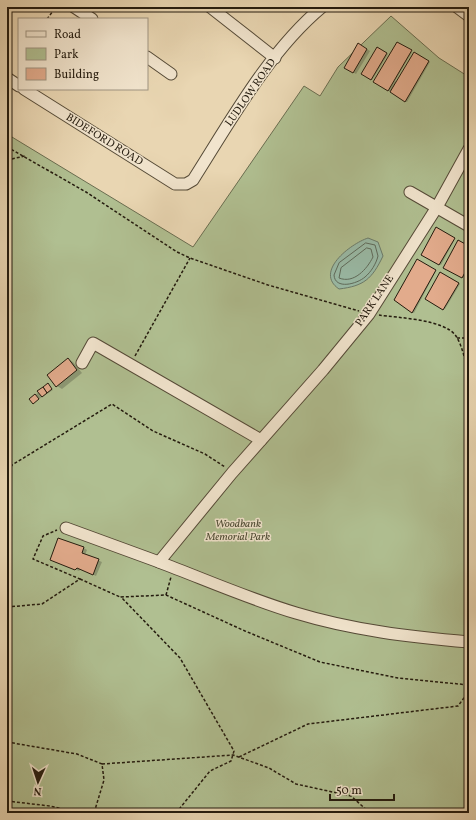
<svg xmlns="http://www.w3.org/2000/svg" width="476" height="820" font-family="Vollkorn,serif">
	<rect width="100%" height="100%" fill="#e9d6b2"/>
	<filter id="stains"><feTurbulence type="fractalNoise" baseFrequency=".005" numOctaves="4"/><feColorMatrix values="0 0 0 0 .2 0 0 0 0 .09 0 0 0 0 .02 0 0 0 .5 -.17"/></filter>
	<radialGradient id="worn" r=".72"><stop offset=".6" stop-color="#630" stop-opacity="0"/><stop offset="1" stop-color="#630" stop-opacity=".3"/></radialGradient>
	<path fill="#b0bf91" stroke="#6a6d50" d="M391,16L439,58L469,77V813H7V134L193,247L304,86L320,96L338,67Z"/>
	<path fill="#99baa6" stroke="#6a7a69" d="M368,238L378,242L383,256C372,279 364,286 339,289C314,272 350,244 368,238Z"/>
	<g fill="#0003">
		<path d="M397,43L412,52L395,81L397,82L414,53L430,62L407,102L374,82Z"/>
		<path d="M359,45L370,51L356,74L345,68Z"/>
		<path d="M378,48L388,54L372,80L362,74Z"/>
		<path d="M437,228L455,239L441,265L422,254Z"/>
		<path d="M469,247V268L463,278L444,267Z"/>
		<path d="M417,261L436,271L414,313L395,300Z"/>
		<path d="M441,273L460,284L445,309L426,298Z"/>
		<path d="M68,359L73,362L82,373L62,389L57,386Z"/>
		<path d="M48,385L53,390L33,403L30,399Z"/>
		<path d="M59,539L84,548L87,550L85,555L102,562L96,576L81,569L79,571L54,561Z"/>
	</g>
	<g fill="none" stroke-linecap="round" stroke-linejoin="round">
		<g stroke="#5e6a5a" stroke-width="1">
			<path d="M366,243L375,245L378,256C376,264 371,272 365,277C357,284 335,290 334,275L339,263Z"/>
			<path d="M367,248L371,249L373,257C367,269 354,284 339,278L341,268Z"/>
		</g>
	</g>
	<g fill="#e2ab8c" stroke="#241b0e">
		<path d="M397,42L412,50L388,91L373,82Z"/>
		<path d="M358,43L367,49L353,73L344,68Z"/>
		<path d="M377,47L387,53L371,80L361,74Z"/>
		<path d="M414,52L429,61L405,102L390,92Z"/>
		<path d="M436,227L455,238L439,265L421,255Z"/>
		<path d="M458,240L469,246V265L462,278L443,268Z"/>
		<path d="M417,259L436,270L412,313L394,300Z"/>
		<path d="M440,272L459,283L443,310L425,299Z"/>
		<path d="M68,358L77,370L56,387L47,375Z"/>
		<path d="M48,383L52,389L47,393L43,387Z"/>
		<path d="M43,387L47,393L42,397L37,391Z"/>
		<path d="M35,394L39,399L33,404L29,399Z"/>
		<path d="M58,538L84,547L82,553L99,559L93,575L77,568L75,570L50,560Z"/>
	</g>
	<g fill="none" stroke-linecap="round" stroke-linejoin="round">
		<g stroke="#554a37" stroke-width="13">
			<g id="minor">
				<path d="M74,7L92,19"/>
				<path d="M210,7L275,58"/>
				<path d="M457,7L469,16"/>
				<path d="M147,57L171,74"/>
				<path d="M7,78L19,86"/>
				<path d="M24,89L175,184H186L193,180C230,122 269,51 322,7"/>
				<path d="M469,149L437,207L369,314L323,370L232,473L159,562C204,579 249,599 296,613C352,630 410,637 469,642"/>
				<path d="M410,192L469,226"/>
				<path d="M82,363L93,343L261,440"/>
				<path d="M66,528L159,562"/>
			</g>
		</g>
		<g stroke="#241b0e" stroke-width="1.5" stroke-dasharray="3 2" stroke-linecap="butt">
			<path d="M47,19L56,7"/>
			<path d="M7,147L86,192L177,252L190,258L268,285L359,311"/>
			<path d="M7,160L25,156"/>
			<path d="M379,315C398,318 444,319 456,336C463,347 465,362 469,374"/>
			<path d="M457,338H469"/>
			<path d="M135,356L190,258"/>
			<path d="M7,476L12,465L112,404L153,431L205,454L225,467"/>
			<path d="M80,579L120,597"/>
			<path d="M166,595L171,577"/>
			<path d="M7,607L42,604L80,579L33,559L43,536L57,530"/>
			<path d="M7,742L77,754L102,764L104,780L94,813"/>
			<path d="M239,757L308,724L458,706L469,691"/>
			<path d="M102,764L233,755L269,768L296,784L351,796L370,813"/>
			<path d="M7,801L50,806L80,813"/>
			<path d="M176,813L210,771L231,761L234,751L180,658L121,597L166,595L245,631L320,662L398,678L469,685"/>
		</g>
		<use href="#minor" stroke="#f1e4cd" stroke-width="11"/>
	</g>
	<g text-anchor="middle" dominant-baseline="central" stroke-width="3" stroke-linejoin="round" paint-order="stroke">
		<g font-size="11" fill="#241b0e" stroke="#f1e4cd">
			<text transform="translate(251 93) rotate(-55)">LUDLOW ROAD</text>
			<text transform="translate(104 140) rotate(32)">BIDEFORD ROAD</text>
			<text transform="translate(375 301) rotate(-56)">PARK LANE</text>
		</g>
		<g font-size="11" font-style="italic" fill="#4e4c35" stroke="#f1e4cd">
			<text x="238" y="524">Woodbank<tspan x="238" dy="13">Memorial Park</tspan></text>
		</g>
	</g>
	<rect width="476" height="820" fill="none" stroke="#e9d6b2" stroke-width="24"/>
	<rect x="8" y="8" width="460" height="804" fill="none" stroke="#241b0e" stroke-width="2"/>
	<rect x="12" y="12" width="452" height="796" fill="none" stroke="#241b0e"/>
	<rect x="18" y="18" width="130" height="72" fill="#f1e4cd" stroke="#9f9481"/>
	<rect x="26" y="31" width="20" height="6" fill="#f1e4cd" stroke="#9f9481"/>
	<text x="54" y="38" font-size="12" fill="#241b0e">Road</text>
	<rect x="26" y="48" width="20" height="12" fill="#b0bf91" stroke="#9f9481"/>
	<text x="54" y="58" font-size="12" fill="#241b0e">Park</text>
	<rect x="26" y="68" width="20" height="12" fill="#e2ab8c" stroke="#9f9481"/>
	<text x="54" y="78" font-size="12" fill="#241b0e">Building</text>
	<g transform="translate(38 782) rotate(183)" stroke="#f1e4cd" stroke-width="3" paint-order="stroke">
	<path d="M0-3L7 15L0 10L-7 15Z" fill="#241b0e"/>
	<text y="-6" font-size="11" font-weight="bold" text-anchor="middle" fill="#241b0e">N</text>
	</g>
	<path d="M330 794v6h64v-6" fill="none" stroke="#241b0e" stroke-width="2"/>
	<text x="336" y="794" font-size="12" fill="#241b0e" stroke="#f1e4cd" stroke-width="3" paint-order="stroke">50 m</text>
	<rect width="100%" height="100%" filter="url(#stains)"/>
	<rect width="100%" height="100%" fill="url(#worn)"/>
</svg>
